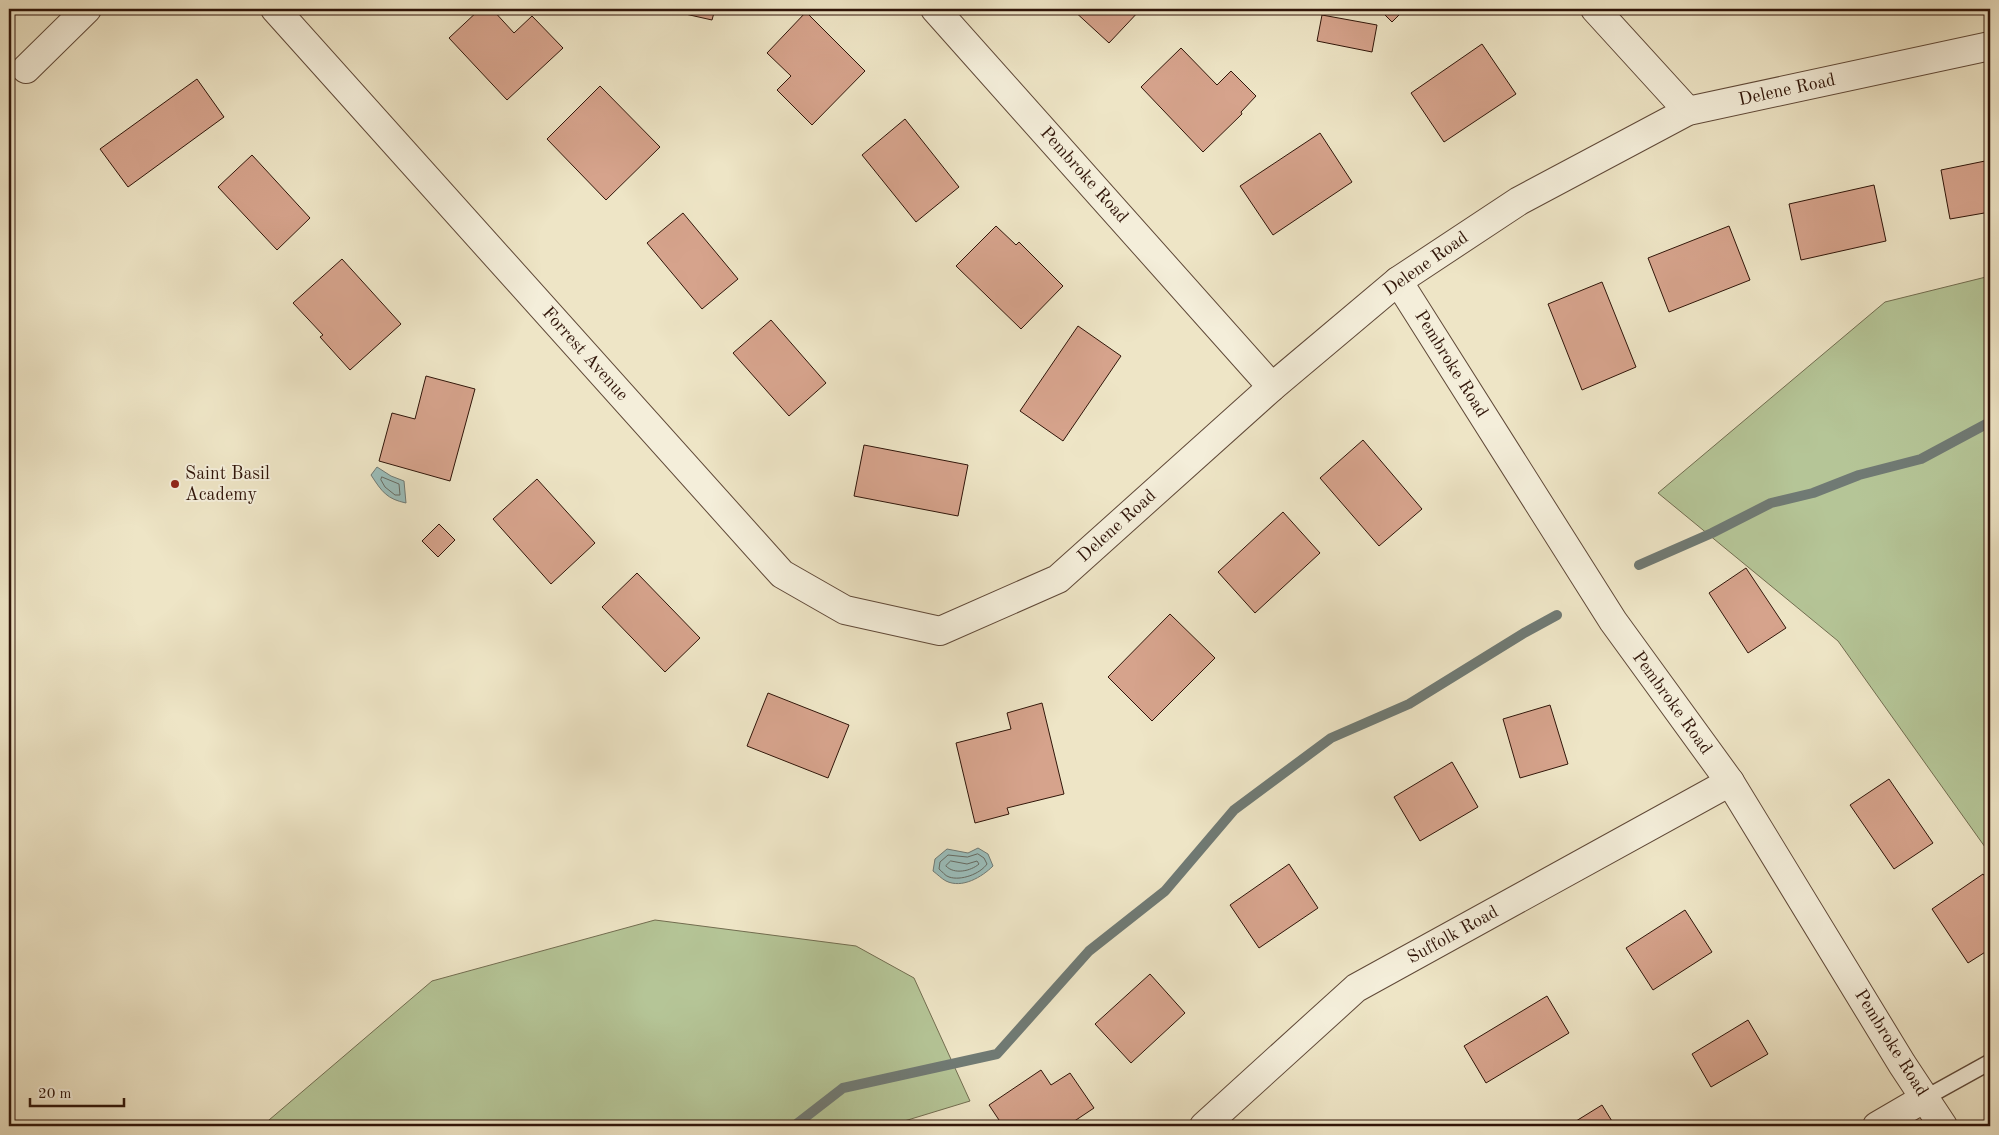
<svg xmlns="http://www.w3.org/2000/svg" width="1999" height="1135" font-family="'Old Standard TT',serif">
	<rect width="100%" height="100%" fill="#eee5c6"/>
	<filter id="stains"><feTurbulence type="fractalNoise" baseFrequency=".004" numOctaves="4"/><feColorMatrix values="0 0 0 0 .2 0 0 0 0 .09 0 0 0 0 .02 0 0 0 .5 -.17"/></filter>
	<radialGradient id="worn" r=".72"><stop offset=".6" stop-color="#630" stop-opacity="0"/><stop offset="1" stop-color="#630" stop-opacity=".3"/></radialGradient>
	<g fill="#b5c597" stroke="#726d50">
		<path d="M1990,276V854L1838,641L1658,493L1885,302Z"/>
		<path d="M655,920L856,946L914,978L970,1101L888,1126H262L432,981Z"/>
	</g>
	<g fill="#9bbebb" stroke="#707a74">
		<path d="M377,467L391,476L404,481L406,503C387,499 382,492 371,475Z"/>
		<path d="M978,848L988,854L993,866C982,877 962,889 946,881C942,879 937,874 933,871L935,859L947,849L968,853Z"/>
	</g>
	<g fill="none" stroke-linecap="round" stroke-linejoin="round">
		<g stroke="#666a62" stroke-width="1">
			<path d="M382,477L399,484L400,495H395L385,487L381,480Z"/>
			<path d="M978,854L984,858L987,864C980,874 961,881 949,877C945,876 942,871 939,869L940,862L948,855L967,857Z"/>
			<path d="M951,861L967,864L977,861L979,864C971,871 954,875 946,866Z"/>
		</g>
		<g stroke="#707a74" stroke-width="10">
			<path d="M1639,565L1712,533L1771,503L1813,493L1859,475L1921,459L1990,422"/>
			<path d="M794,1126L843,1088L997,1054L1089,951L1165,891L1234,810L1331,738L1409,704L1524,633L1557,615"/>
		</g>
	</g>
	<g fill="#d6a38c" stroke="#301509">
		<path d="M480,9H492L514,33L532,16L563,48L507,100L449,38Z"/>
		<path d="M663,9H715L712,20Z"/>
		<path d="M1072,9H1141L1109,43Z"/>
		<path d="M1379,9H1405L1392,22Z"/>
		<path d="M806,12L865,71L812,125L777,90L791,76L767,53Z"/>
		<path d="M1322,15L1377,25L1372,52L1317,41Z"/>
		<path d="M1482,44L1516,94L1444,142L1411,93Z"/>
		<path d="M1181,48L1217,85L1231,71L1256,96L1241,112L1242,114L1203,152L1141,87Z"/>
		<path d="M197,79L224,117L128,187L100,149Z"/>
		<path d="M600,86L660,147L606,200L547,139Z"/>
		<path d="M905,119L959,187L916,222L862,155Z"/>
		<path d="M1320,133L1352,182L1273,235L1240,186Z"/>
		<path d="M252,155L310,218L277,250L218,187Z"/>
		<path d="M1990,160V212L1950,219L1941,170Z"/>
		<path d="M1874,185L1886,241L1801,260L1789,204Z"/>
		<path d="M683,213L738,279L702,309L647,243Z"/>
		<path d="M996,226L1016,245L1019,242L1063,286L1021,329L956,266Z"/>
		<path d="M1729,226L1750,280L1669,312L1648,258Z"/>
		<path d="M342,259L401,324L350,370L320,337L323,335L293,303Z"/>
		<path d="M1602,282L1636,367L1582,390L1548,304Z"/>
		<path d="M771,320L826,383L789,416L733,353Z"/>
		<path d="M1078,326L1121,356L1063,441L1020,411Z"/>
		<path d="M426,376L475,389L450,481L379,461L392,413L415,419Z"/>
		<path d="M1363,440L1422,509L1379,546L1320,478Z"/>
		<path d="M864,445L968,465L958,516L854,496Z"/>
		<path d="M537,479L595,543L551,584L493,519Z"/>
		<path d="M1283,512L1320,553L1255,613L1218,572Z"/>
		<path d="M439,524L455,540L438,557L422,541Z"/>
		<path d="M1746,568L1786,628L1748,653L1709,593Z"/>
		<path d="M637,573L700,638L665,672L602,607Z"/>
		<path d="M1170,614L1215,658L1152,721L1108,677Z"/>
		<path d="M768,693L849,725L828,778L747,746Z"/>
		<path d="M1042,703L1064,794L1007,808L1009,814L975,823L956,743L1011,729L1007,713Z"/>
		<path d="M1550,705L1568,764L1520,778L1503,719Z"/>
		<path d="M1452,762L1478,807L1420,841L1394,797Z"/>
		<path d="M1889,779L1933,843L1894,869L1850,805Z"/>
		<path d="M1289,864L1318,908L1259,948L1230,905Z"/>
		<path d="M1983,874L1990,883V949L1968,963L1932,909Z"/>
		<path d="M1685,910L1712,952L1653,990L1626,948Z"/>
		<path d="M1150,974L1185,1013L1131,1063L1095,1024Z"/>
		<path d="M1547,996L1569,1033L1486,1083L1464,1046Z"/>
		<path d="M1748,1020L1768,1054L1711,1087L1692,1054Z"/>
		<path d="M1041,1070L1051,1085L1070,1073L1094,1108L1067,1126H1003L989,1105Z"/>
		<path d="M1602,1105L1615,1126H1568Z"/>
	</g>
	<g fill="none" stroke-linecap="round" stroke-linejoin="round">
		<g stroke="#604938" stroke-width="18">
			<path id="lane" d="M1925,1098L1990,1062"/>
		</g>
		<g stroke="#604938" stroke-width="30">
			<g id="street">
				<path d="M275,9L782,574L845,610L940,631L1058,579L1272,387L1398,281L1519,201L1688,111L1990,46"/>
				<path d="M935,9L1272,387"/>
				<path d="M1595,9L1688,111"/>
				<path d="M26,69L87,9"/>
				<path d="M1398,281L1613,621L1730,782L1902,1064L1943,1126"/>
				<path d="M1204,1126L1356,988L1730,782"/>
				<path d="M1877,1126L1925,1098"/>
			</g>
		</g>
		<use href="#lane" stroke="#f4eeda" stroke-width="15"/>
		<use href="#street" stroke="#f4eeda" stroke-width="28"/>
	</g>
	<circle fill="#8f2418" stroke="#f4eeda" stroke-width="2" cx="175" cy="484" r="5"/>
	<g text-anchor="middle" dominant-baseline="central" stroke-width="4" stroke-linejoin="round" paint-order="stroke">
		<g font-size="18" fill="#301509" stroke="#f4eeda">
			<text transform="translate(1787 90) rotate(-12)">Delene Road</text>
			<text transform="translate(1084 175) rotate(48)">Pembroke Road</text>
			<text transform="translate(1426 264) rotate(-35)">Delene Road</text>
			<text transform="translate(585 354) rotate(48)">Forrest Avenue</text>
			<text transform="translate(1451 364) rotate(58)">Pembroke Road</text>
			<text transform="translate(1117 526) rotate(-42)">Delene Road</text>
			<text transform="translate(1672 703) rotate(54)">Pembroke Road</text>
			<text transform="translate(1453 935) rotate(-29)">Suffolk Road</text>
			<text transform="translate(1891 1043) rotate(58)">Pembroke Road</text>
		</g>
		<g font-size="18" fill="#301509" stroke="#f4eeda" text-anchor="start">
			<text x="185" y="474">Saint Basil<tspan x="185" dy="21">Academy</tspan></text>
		</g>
	</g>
	<rect width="1999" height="1135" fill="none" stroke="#eee5c6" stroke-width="30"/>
	<rect x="10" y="10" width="1979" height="1115" fill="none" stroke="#301509" stroke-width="2.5"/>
	<rect x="15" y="15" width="1969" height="1105" fill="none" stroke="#301509"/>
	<path d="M30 1098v8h94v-8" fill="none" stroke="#301509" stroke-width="2.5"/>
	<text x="38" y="1098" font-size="15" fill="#301509" stroke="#f4eeda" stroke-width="4" paint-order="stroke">20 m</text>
	<rect width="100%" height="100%" filter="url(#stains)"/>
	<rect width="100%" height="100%" fill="url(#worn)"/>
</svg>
